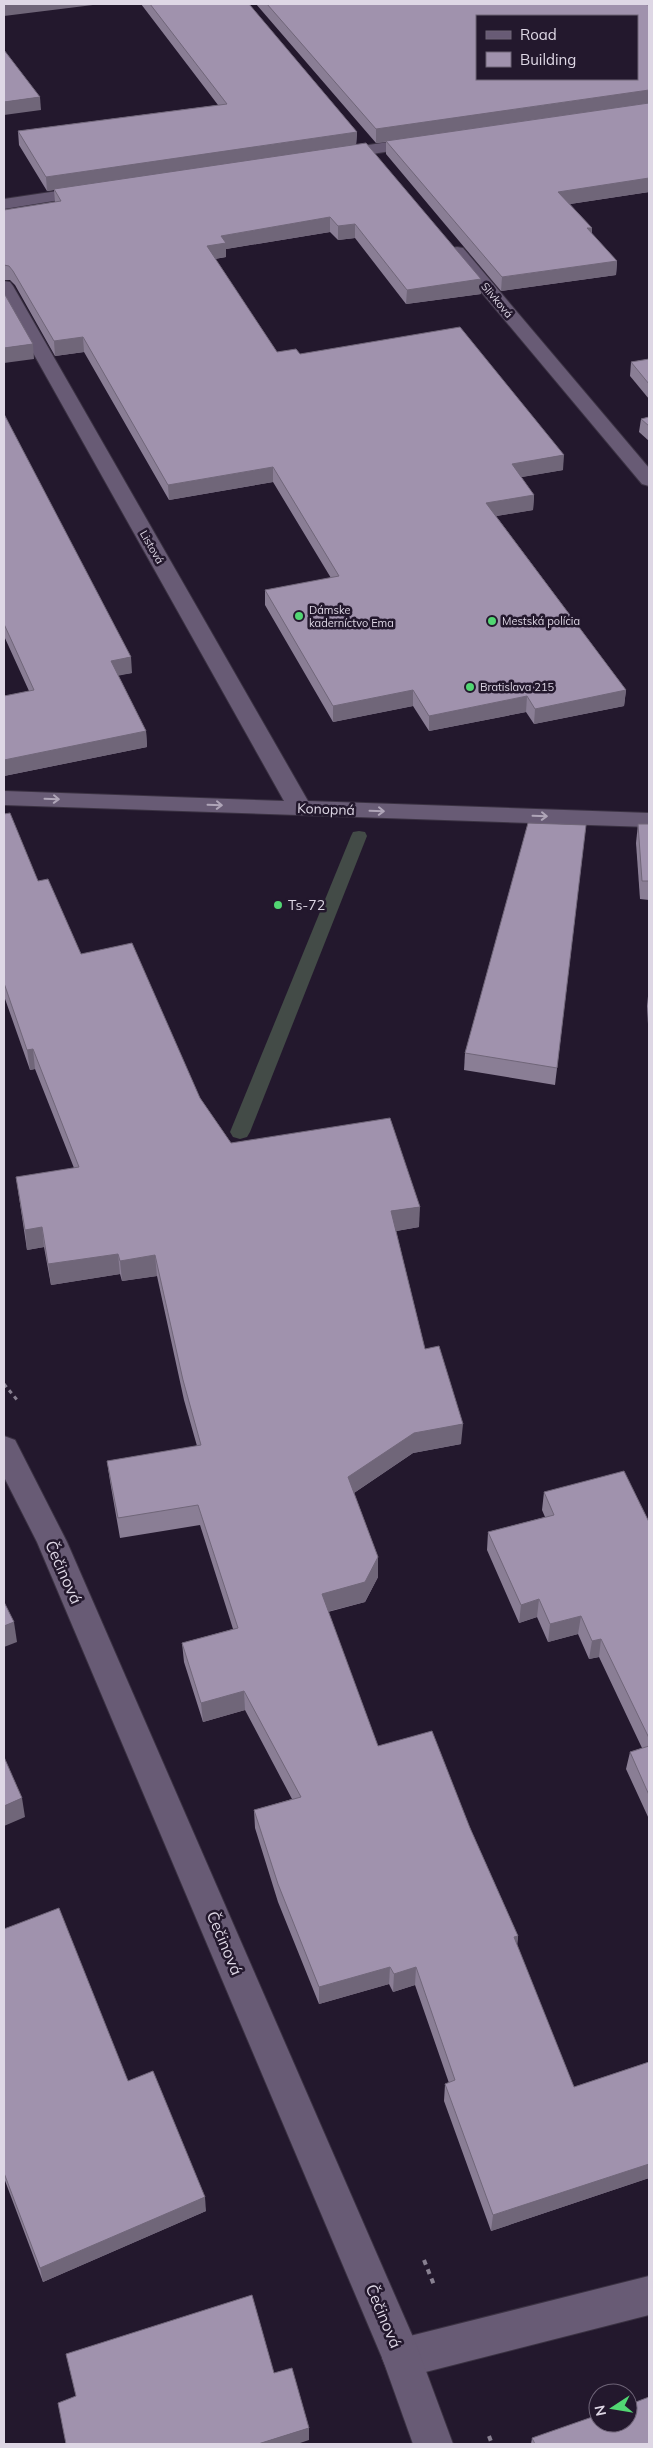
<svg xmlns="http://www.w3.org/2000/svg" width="653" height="2448" font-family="Mulish,sans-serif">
	<rect width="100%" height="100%" fill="#23182d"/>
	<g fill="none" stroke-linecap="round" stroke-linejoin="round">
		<path fill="#434b47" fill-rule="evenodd" d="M359,831L365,832L367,836L250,1132L247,1137L240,1139L233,1137L230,1132L351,836L353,832Z"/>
		<g stroke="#3b3243" stroke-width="2">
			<path id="service" d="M649,2276V2315L402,2378L388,2372L382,2358L388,2344L402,2338Z"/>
		</g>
		<g stroke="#3b3243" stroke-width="2">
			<g id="minor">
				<path d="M423,137L429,139L431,142L429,145L334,160L326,155L334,150Z"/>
				<path d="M91,186L97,188L99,191L97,194L4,209V199Z"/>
				<path d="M457,247L463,248L649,468V486L642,484L451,256L449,252L451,248Z"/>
				<path d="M4,281L10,282L13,286L308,801L649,813V827L4,805V791L284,801L4,301Z"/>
				<path d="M4,1436L15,1440L67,1542L416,2344L453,2444H413L383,2360L37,1542L4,1477Z"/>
			</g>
		</g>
		<path stroke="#888091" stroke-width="3" stroke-dasharray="4 4" stroke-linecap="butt" d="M4,1384L18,1401"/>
		<g stroke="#888091" stroke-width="4" stroke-dasharray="5 5" stroke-linecap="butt">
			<path d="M424,2260L434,2285"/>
			<path d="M489,2436L492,2444"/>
		</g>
		<use href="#service" fill="#685b75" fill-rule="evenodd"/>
		<use href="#minor" fill="#685b75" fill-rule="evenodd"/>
	</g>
	<g fill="#8a7e95">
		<path d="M141,4H249L357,132L356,145L481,294L406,304L355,238L338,240L330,232L226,249V257L215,259L277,352L300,354L563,470L521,477L534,495L533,510L496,516L626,690L624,706L534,724L526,712L429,731L413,706L333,722L265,605V590L331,578L273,482L169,500L84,352L55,356L15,285L10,280H4V210L55,202L54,190L47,191L19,145L18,131L218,105Z"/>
		<path d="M256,4H643L649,5V192L570,204L592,228V234L617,261L616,275L501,291L386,154V142L376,143Z"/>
		<path d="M649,359V399L630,376L631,362Z"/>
		<path d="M4,414L132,673L118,675L146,731L147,747L4,776V696L29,691L4,636Z"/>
		<path d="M649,417V441L639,432L641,419Z"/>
		<path d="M4,814L38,881L81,954L200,1098L231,1143L419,1227L396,1231L425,1349L461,1444L413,1453L354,1493L378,1557V1577L365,1602L328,1612L378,1746L470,1828L518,1936L517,1946L574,2087L649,2062V2178L491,2231L444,2101L445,2084L449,2083L415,1985L393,1992L389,1984L319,2004L278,1902L255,1828L254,1810L292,1799L245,1710L203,1722L184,1662L182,1643L233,1629L200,1525L120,1538L110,1481L107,1461L197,1446L184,1400L157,1276L122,1281L120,1274L51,1285L44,1247L27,1250L16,1177L74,1168L35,1069L30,1070L4,996Z"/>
		<path d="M638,824H649V900L640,899L636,843Z"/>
		<path d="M586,825L555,1085L464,1070L465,1053Z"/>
		<path d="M649,987V1042L647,1006Z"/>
		<path d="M544,1492L649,1522V1819L626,1769L630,1752L642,1748L599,1657L589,1659L578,1634L548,1642L537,1617L519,1623L487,1550L488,1532L545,1517L542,1510Z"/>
		<path d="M4,1929L128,2081L206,2211L43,2282L4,2178Z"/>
		<path d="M532,2438L649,2444H531Z"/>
	</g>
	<g fill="#706679">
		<path d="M4,4H101L4,16Z"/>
		<path d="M649,90V103L376,143V129Z"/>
		<path d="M40,97L41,110L4,115V102Z"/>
		<path d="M357,132L356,146L47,191L46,177Z"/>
		<path d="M649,178V192L557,206L558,192Z"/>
		<path d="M330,217V232L226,249V257L207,260V246L221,236Z"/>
		<path d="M355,224V238L338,240V226Z"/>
		<path d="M587,228H592L591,242Z"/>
		<path d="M617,261L616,275L501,291L502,277Z"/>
		<path d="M481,279V294L406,304L407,290Z"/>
		<path d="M83,337L84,352L55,356L54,341Z"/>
		<path d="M33,344L34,359L4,363V348Z"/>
		<path d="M564,455L563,470L511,479L512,464Z"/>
		<path d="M273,467V482L169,500L168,485Z"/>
		<path d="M534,495L533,510L485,518L486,503Z"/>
		<path d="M131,657L132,673L112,677L111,661Z"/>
		<path d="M413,690V706L333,722V706Z"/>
		<path d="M626,690L624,706L534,724L535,709Z"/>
		<path d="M527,696L526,712L429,731V716Z"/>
		<path d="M146,731L147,747L4,776V760Z"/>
		<path d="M33,1049L35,1069L30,1070L27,1050Z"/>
		<path d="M420,1207L419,1227L391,1232V1211Z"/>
		<path d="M42,1227L44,1247L27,1250L25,1230Z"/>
		<path d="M118,1254L120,1274L51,1285L48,1264Z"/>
		<path d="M155,1255L157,1276L122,1281L120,1261Z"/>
		<path d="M463,1424L461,1444L413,1453L348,1497V1477L414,1433Z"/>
		<path d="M378,1557V1577L365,1602L322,1613V1594Z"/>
		<path d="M539,1599L537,1617L519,1623L521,1605Z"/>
		<path d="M581,1616L578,1634L548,1642L550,1624Z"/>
		<path d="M14,1622L17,1642L4,1647V1626Z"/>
		<path d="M601,1639L599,1657L589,1659L592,1641Z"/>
		<path d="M244,1691L245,1710L203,1722L201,1703Z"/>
		<path d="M22,1798L25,1817L4,1826V1806Z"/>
		<path d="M518,1936L516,1954L514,1937Z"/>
		<path d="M390,1967L389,1984L319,2004V1987Z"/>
		<path d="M416,1967L415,1985L393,1992L394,1974Z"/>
		<path d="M649,2164V2178L491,2231L493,2215Z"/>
		<path d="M205,2197L206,2211L43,2282L40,2268Z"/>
		<path d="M309,2428V2440L297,2444H258Z"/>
	</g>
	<g fill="#a092ad" stroke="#706679" fill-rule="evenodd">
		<path d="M150,4H249L357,132L46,177L18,131L227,104Z"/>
		<path d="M267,4H643L649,5V90L376,129ZM477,16H637V79H477Z"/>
		<path d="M4,50L40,97L4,102Z"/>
		<path d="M649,103V178L558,192L592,228H587L617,261L502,277L386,141Z"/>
		<path d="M366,143L481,279L407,290L355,224L338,226L330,217L221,236L226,243L207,246L277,352L296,349L300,354L460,327L564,455L512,464L534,495L486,503L626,690L535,709L527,696L429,716L413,690L333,706L265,590L339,576L273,467L168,485L83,337L54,341L13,271L9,266L4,265V210L61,201L54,189Z"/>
		<path d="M4,293L33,344L4,348Z"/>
		<path d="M649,359V384L631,362Z"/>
		<path d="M4,414L131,657L111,661L146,731L4,760V696L34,690L4,624Z"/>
		<path d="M649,417V426L641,419Z"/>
		<path d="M10,813L38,881L48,879L81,954L132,943L200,1098L231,1143L390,1118L420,1207L391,1211L425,1349L439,1346L463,1424L414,1433L348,1477L378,1557L365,1582L322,1594L378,1746L432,1731L470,1828L518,1936L514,1937L574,2087L649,2062V2164L493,2215L445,2084L455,2080L416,1967L394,1974L390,1967L319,1987L278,1884L254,1810L301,1797L244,1691L201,1703L182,1643L238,1628L198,1505L118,1518L107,1461L201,1445L183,1380L155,1255L120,1261L118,1254L48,1264L42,1227L25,1230L16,1177L79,1167L33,1049L27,1050L4,983V814Z"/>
		<path d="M528,823L586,825L557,1068L465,1053Z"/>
		<path d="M638,824H649V881H642Z"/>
		<path d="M624,1471L649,1522V1738L601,1639L592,1641L581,1616L550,1624L539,1599L521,1605L488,1532L554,1515L544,1492Z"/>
		<path d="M4,1602L14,1622L4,1626Z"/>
		<path d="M649,1746V1795L630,1752Z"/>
		<path d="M4,1757L22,1798L4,1806Z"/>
		<path d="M59,1908L128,2081L153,2071L205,2197L40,2268L4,2173V1929Z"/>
		<path d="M252,2295L274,2373L292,2368L309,2428L258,2444H66L58,2403L76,2396L66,2354Z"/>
		<path d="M649,2397V2444H535L532,2438L598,2415V2423H628V2405Z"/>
	</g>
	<defs><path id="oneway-shaft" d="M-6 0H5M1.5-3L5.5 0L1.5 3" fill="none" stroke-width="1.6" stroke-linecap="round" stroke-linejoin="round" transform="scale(1.25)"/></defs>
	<g stroke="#afa5b8">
		<use href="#oneway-shaft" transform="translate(52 799) rotate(2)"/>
		<use href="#oneway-shaft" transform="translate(215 805) rotate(2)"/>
		<use href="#oneway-shaft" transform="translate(377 811) rotate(2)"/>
		<use href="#oneway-shaft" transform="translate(540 816) rotate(2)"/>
	</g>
	<g fill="#52d673" stroke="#23182d" stroke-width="2">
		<circle cx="299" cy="616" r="5"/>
		<circle cx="492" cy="621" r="5"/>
		<circle cx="470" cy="687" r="5"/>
		<circle cx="278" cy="905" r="5"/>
	</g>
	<g text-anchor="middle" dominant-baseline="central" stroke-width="5" stroke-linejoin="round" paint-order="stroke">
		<g font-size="11" fill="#ded7e5" stroke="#23182d">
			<text transform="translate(497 300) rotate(50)">Slivková</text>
			<text transform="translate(152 547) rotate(60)">Listová</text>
		</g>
		<g font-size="11" fill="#ded7e5" stroke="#23182d" text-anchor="start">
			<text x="309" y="610">Dámske<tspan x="309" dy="13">kaderníctvo Ema</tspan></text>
			<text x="502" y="621">Mestská polícia</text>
			<text x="480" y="687">Bratislava 215</text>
		</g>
		<g font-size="14" fill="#ded7e5" stroke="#23182d">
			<text transform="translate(326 809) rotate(2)">Konopná</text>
		</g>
		<g font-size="14" fill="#ded7e5" stroke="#23182d" text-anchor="start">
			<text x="288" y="905">Ts-72</text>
		</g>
		<g font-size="16" fill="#ded7e5" stroke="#23182d">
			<text transform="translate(64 1572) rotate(66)">Čečinová</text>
			<text transform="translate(225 1943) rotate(67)">Čečinová</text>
			<text transform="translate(384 2316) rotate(67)">Čečinová</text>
		</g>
	</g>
	<rect width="653" height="2448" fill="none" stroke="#ded7e5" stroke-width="10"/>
	<rect x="476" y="15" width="162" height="65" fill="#23182d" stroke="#6e6477"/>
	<rect x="486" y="31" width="25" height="8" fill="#685b75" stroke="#6e6477"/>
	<text x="520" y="40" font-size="15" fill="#ded7e5">Road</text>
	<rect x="486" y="52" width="25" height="15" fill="#a092ad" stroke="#6e6477"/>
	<text x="520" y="65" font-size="15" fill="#ded7e5">Building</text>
	<g transform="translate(613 2408) rotate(258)"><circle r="24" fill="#23182d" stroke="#6e6477"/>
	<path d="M0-4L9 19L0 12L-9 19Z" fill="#52d673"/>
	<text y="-8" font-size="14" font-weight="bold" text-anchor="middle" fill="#ded7e5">N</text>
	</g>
</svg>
